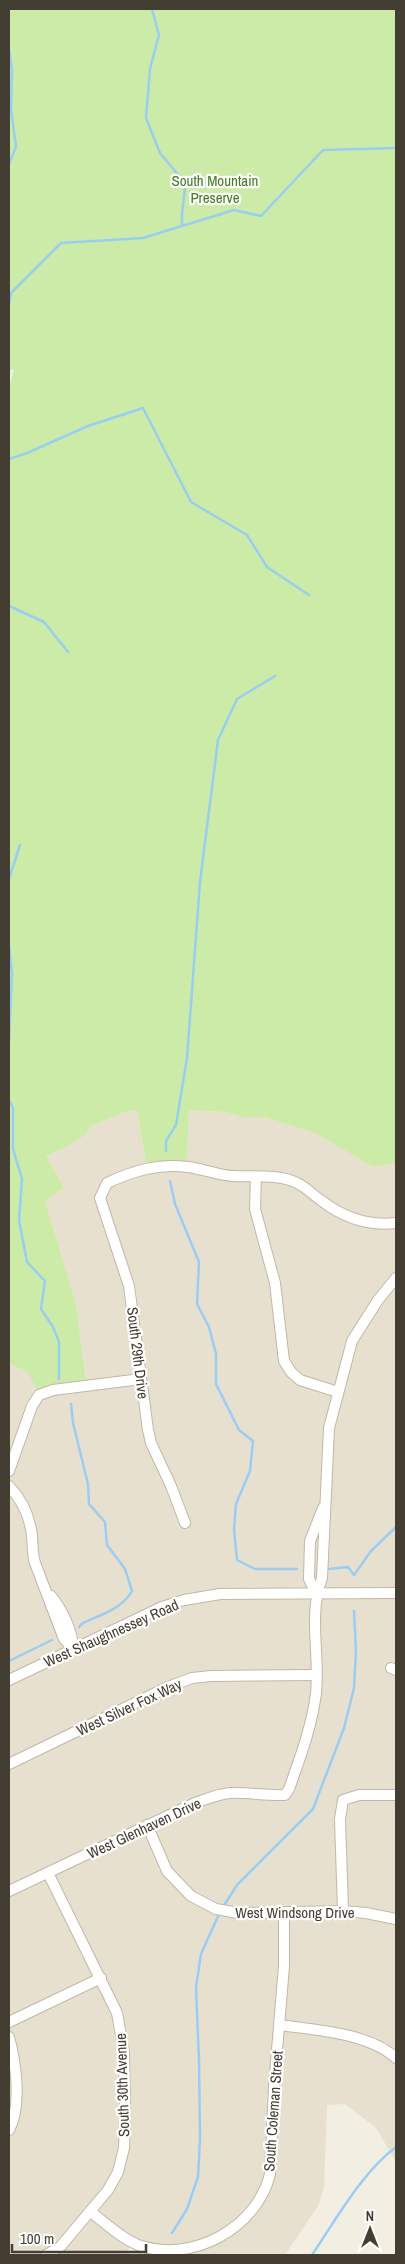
<svg xmlns="http://www.w3.org/2000/svg" width="405" height="2264" font-family="'Archivo Narrow',sans-serif">
	<rect width="100%" height="100%" fill="#f3eee2"/>
	<path fill="#e7e0cf" d="M137,1110L146,1161L187,1158L189,1110L225,1112L242,1117H263L313,1132L373,1167L396,1163V2162L376,2128L345,2104L327,2105L324,2188L318,2206L285,2255H175V2250L134,2242L125,2255H9V1363L27,1372L37,1390L51,1385L86,1379L76,1304L45,1199L64,1188L46,1156L81,1137L89,1131L92,1125L128,1111Z"/>
	<path fill="#cbeba6" d="M9,9H396V1163L373,1167L313,1132L263,1117H242L225,1112L189,1110L187,1159L146,1162L137,1110L128,1111L92,1125C85,1141 60,1148 46,1156L64,1188L45,1200L76,1304L86,1380L51,1385L37,1390L27,1372L9,1363V388L14,370L9,369Z"/>
	<g fill="none" stroke-linecap="round" stroke-linejoin="round">
		<g stroke="#98cef6" stroke-width="2.5">
			<path d="M152,9L159,35L150,69L146,118L160,153L185,183C185,197 181,210 182,225"/>
			<path d="M9,49L12,70L11,109L16,147L9,164"/>
			<path d="M9,305L11,293L61,243L143,238L234,210L261,216L323,150L396,148"/>
			<path d="M9,459L27,453L88,426L143,408L191,502L247,535L267,567L309,595"/>
			<path d="M9,606L44,622L68,652"/>
			<path d="M9,879L20,845"/>
			<path d="M9,946L12,973L9,1042"/>
			<path d="M9,1100L13,1108V1149L22,1179L19,1220L27,1262L45,1281L41,1309L53,1327L59,1342V1379"/>
			<path d="M166,1151V1141L176,1125L187,1058L200,882L218,740L237,699L275,676"/>
			<path d="M170,1181L175,1204L199,1262L197,1304L209,1327L216,1354V1384L239,1430L253,1441L250,1471L236,1504L234,1529L237,1560L255,1569H297"/>
			<path d="M71,1404L73,1423L88,1484L89,1504L105,1522L107,1545L125,1569L132,1591C122,1609 100,1615 83,1623L79,1627"/>
			<path d="M329,1569L348,1567L354,1575L371,1551L396,1527"/>
			<path d="M9,1661L52,1640"/>
			<path d="M223,1907L237,1885L313,1809L344,1728L354,1688L356,1651L354,1611"/>
			<path d="M172,2233L187,2209L198,2177L200,2138L199,2061L196,1987L201,1954L220,1912"/>
			<path d="M312,2255C335,2221 363,2171 396,2147"/>
		</g>
		<g stroke="#c1b8a7" stroke-width="12">
			<g id="minor">
				<path d="M256,1177L255,1209L275,1283L284,1361L291,1372L300,1380L338,1392"/>
				<path d="M9,1471L32,1406L39,1395L53,1390L141,1379"/>
				<path d="M9,1486C22,1500 30,1517 32,1536C33,1545 32,1553 35,1563L64,1639L74,1649"/>
				<path d="M185,1523L171,1486L151,1443L148,1430L129,1286L100,1198L107,1183C133,1171 158,1163 188,1167C203,1169 218,1175 233,1176C253,1177 279,1174 297,1183C306,1187 314,1196 322,1201C344,1218 369,1226 396,1223"/>
				<path d="M316,1593L309,1579L310,1541L323,1508"/>
				<path d="M51,1596C64,1612 71,1629 74,1649"/>
				<path d="M391,1668L396,1670"/>
				<path d="M9,1680L162,1607L184,1600L220,1594L396,1593"/>
				<path d="M9,1764L168,1687L192,1678L211,1676L316,1675"/>
				<path d="M147,1825L167,1871L191,1896L216,1909L238,1913L343,1911L366,1913L396,1919"/>
				<path d="M9,1891L195,1803C206,1799 218,1794 230,1793C248,1792 266,1796 285,1795L289,1789C300,1758 312,1726 316,1693C320,1655 308,1614 322,1578L329,1428L352,1341L378,1300L396,1278"/>
				<path d="M343,1911L340,1819L343,1800L359,1795H396"/>
				<path d="M9,2022L101,1978"/>
				<path d="M280,2025C315,2030 369,2033 396,2058"/>
				<path d="M9,2037C16,2062 22,2107 9,2130"/>
				<path d="M91,2212C105,2223 121,2238 138,2245C192,2264 257,2228 270,2174L274,2086L284,1966V1913"/>
				<path d="M46,2255L60,2247L108,2190L118,2172L124,2148L125,2112L124,2052L117,2013L48,1873"/>
			</g>
		</g>
		<use href="#minor" stroke="#fff" stroke-width="10"/>
	</g>
	<g text-anchor="middle" dominant-baseline="central" stroke-width="4.5" stroke-linejoin="round" paint-order="stroke">
		<g font-size="15" fill="#427a22" stroke="#fff">
			<text x="215" y="180">South Mountain<tspan x="215" dy="17">Preserve</tspan></text>
		</g>
		<g font-size="15" fill="#443d32" stroke="#fff">
			<text transform="translate(138 1353) rotate(83)">South 29th Drive</text>
			<text transform="translate(111 1633) rotate(-24)">West Shaughnessey Road</text>
			<text transform="translate(129 1707) rotate(-25)">West Silver Fox Way</text>
			<text transform="translate(144 1828) rotate(-25)">West Glenhaven Drive</text>
			<text x="295" y="1912">West Windsong Drive</text>
			<text transform="translate(122 2085) rotate(-92)">South 30th Avenue</text>
			<text transform="translate(273 2111) rotate(-86)">South Coleman Street</text>
		</g>
	</g>
	<rect width="405" height="2264" fill="none" stroke="#443d32" stroke-width="20"/>
	<g transform="translate(370 2229)" stroke="#ffffff" stroke-width="4" paint-order="stroke">
	<path d="M0-4L9 19L0 12L-9 19Z" fill="#443d32"/>
	<text y="-8" font-size="14" font-weight="bold" text-anchor="middle" fill="#443d32">N</text>
	</g>
	<path d="M12 2244v8h134v-8" fill="none" stroke="#443d32" stroke-width="2.5"/>
	<text x="20" y="2244" font-size="15" fill="#443d32" stroke="#ffffff" stroke-width="4" paint-order="stroke">100 m</text>
</svg>
